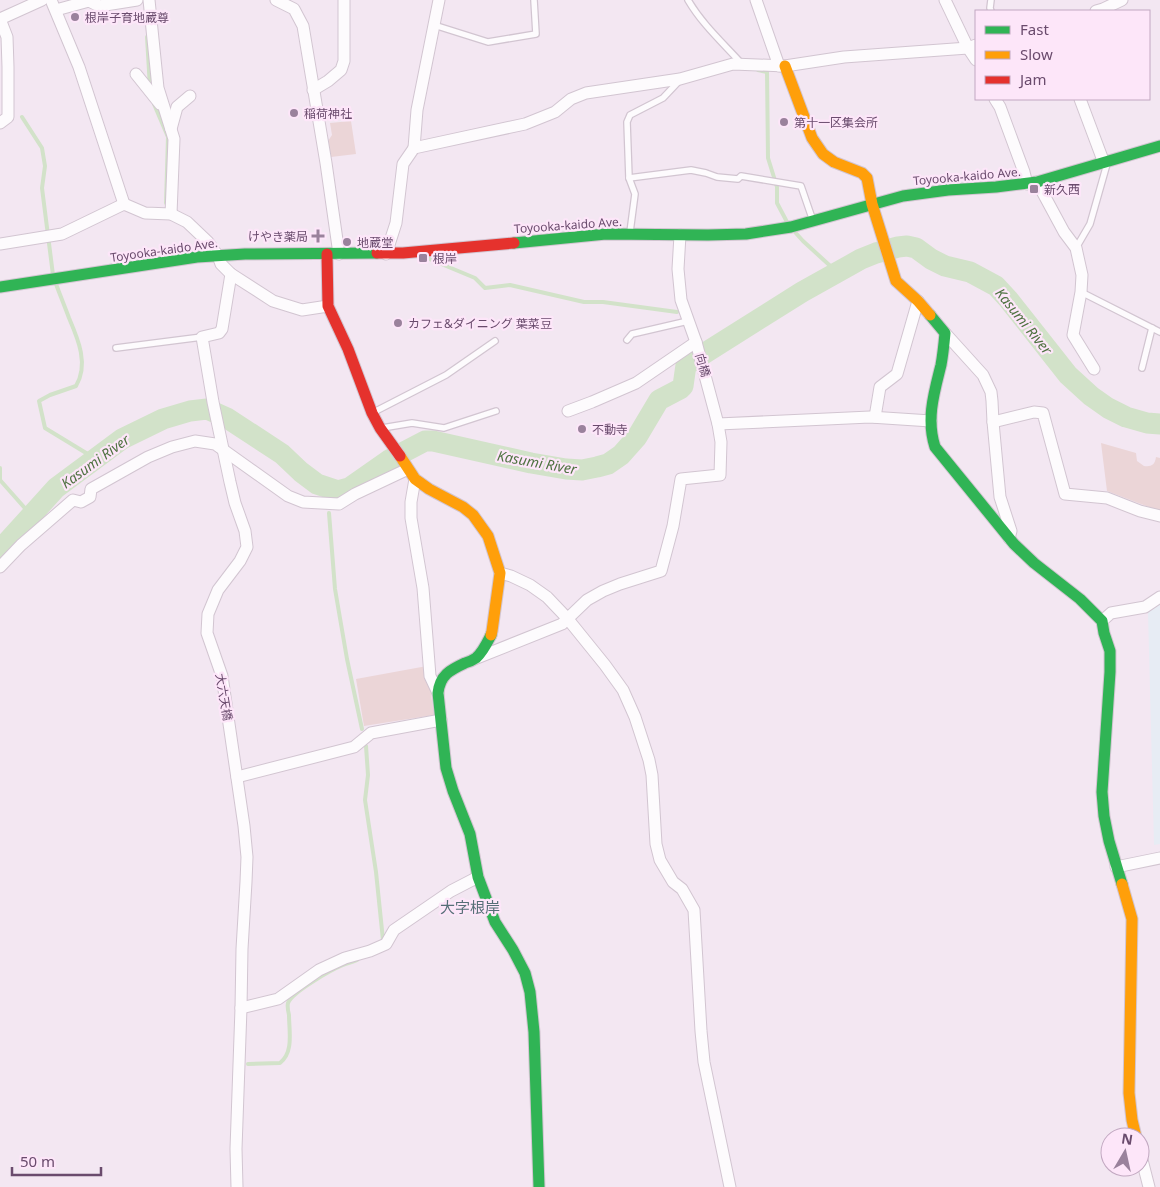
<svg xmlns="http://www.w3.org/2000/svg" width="1160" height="1187" font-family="'Noto Sans','Noto Sans JP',sans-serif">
	<rect width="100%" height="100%" fill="#f3e7f2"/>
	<path fill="#e7ecf4" d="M1160,603V844L1154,845L1148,612Z"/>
	<g fill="#ebd5d7">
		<path d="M351,121L356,154L331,157L328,141L332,135L330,123Z"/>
		<path d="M1101,443L1136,453L1137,461L1144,466C1151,467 1155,465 1156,457L1160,458V510L1154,509L1107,491Z"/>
		<path d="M427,666L434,715L364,726L356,679Z"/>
	</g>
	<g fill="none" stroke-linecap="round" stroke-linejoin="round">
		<g stroke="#d2e2c9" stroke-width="4">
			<path d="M147,37L150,88"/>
			<path d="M758,70L767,72L768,158L777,187V203L787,222"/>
			<path d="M154,104L168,137L166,203"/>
			<path d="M22,117L42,148L45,166L42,188L53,275"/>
			<path d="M794,231L803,241L838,273"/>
			<path d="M427,258L475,278L485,288L510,285L584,302H603L677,312"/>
			<path d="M56,284C60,295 65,307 69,318C78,339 89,364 76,386L50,395L39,401L45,428L96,459"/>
			<path d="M0,468V480"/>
			<path d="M0,480L31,515"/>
			<path d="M327,488V494"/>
			<path d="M329,513L335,589L347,659L362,729"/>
			<path d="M366,746L368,775L365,800L376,872L383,940"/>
			<path d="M248,1064L280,1063C294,1052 289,1031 289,1015C288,1011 287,1007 288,1003C292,992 331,970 343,965C347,963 353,962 357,960"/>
		</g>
		<path stroke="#d2e2c9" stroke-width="21" d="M0,550L56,488L122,439L163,419L190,411L207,409L227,418L282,454L301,472L317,484L338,491L349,488L389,460L404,452L425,441H433L531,463L566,469L582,470L597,467L608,464L621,455L637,437L659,400L680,389L683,386L686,365L802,292L861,259L876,253L898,247L907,246L916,248L931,259L945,266L970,272L996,286L1008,299L1068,375L1091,396L1108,408L1126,417L1147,423L1160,424"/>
		<g stroke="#d2c5d1" stroke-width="8">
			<g id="lane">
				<path d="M688,0C702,24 722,42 741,63"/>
				<path d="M991,11L990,8L991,0"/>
				<path d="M434,25L488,42L536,34L534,0"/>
				<path d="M629,178L691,170L706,173L717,177L738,179L741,176L801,186L812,218"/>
				<path d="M630,232L635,194L629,178L627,122L630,115L663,98L680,80"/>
				<path d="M1076,248L1090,224L1107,164"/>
				<path d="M1081,292L1160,332"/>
				<path d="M627,340L632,334L688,321"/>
				<path d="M116,348L202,337"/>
				<path d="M1142,368L1152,328"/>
				<path d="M374,412L446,375L495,341"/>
				<path d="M382,428L412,423L444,428L496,411"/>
			</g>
		</g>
		<g stroke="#d2c5d1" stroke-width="13">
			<g id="street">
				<path d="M51,0L79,67L124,204"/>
				<path d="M149,0L158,88L174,139L171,214"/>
				<path d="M276,0L294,9L303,26L326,163L339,254"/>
				<path d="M756,0L779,66"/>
				<path d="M945,0L968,48L976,60"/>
				<path d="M56,10L89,1L99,6L137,0"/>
				<path d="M1096,11L1103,9L1122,0"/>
				<path d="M136,74L160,104"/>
				<path d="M313,90L328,81L341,70L344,61V0"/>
				<path d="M995,99L1000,107L1024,172L1027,184"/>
				<path d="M1080,99L1104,163"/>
				<path d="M0,123L8,117V67L7,37L0,19L42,0"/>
				<path d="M171,129L177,107L190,96"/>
				<path d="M414,148L417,110L439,0"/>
				<path d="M1037,182L1064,232L1076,248L1082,275L1081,292L1073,335L1094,369"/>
				<path d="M0,244L62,234L124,204L145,213L171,214L187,222L208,242L218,256L221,264L231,274L273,301L302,310L328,306"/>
				<path d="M386,254L396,223L403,164L414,148L525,124L555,112L571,99L586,93L680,79L733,64L785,66L844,57L968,48L976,45"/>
				<path d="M231,274L222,329L219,333L202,337L213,402L230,482L235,503L245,531L247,547L240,561L218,590L208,614L207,633L222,676L244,826L247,857L246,882L242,949L241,1008L236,1149L237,1187"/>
				<path d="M945,333L983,375L991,392L992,401L993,422L1000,497L1011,531L1009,538"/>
				<path d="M568,411L592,402L636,383L696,342"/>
				<path d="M875,417L880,387L897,374L918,301"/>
				<path d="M993,422L1034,412L1043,413L1065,494L1107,498L1140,511L1160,516"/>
				<path d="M718,424L870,417L931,421"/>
				<path d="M415,479L411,502V518L423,588L430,676L438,693"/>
				<path d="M0,567L21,545L73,500L81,502L90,497L91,489L148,457L172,447L195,441L215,444L288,496L303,502L339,504L355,494L408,469"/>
				<path d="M500,573L511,576L530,585L547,597L567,618L605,665L623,690L635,717L649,760L652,775L656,844L660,860L673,882L682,889L694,910L701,1031L704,1062L730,1187"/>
				<path d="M1102,621L1111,613L1145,607L1160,597"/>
				<path d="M477,658L562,624L587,600L603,591L620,584L661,571L673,526L681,479L720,475L721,442L718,424L696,342L681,300L678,269L680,235"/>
				<path d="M237,777L354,747L371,733L441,720"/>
				<path d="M1116,867L1160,858"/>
				<path d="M241,1008L278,999L319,970L345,958L370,951L386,944L394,930L451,891L478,877"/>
				<path d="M1140,1152L1149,1187"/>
			</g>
		</g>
		<g stroke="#d2c5d1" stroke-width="13">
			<g id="fast">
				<path d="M514,243L606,234L708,235L746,234L791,227L903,196L948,190L996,187L1037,182L1160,146"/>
				<path d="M0,287L197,257L245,254L377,253"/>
				<path d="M930,315L945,333C944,344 943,354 941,365C934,393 926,419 935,447L1014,544L1034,563L1080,599L1102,621L1104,633L1110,651V672L1102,792L1104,816L1109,841L1122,884"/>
				<path d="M491,635C487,643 483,652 476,658C473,660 469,662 465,663C450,670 440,675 438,693L446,768L453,791L470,834L478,877L495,922L513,950L525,973L530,992L534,1032L539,1187"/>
			</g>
		</g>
		<g stroke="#d2c5d1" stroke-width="13">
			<g id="slow">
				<path d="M785,66L812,138L823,154L834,162L862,173L867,178L872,204L896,281L918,301L930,315"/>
				<path d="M400,456L415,479L429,489L463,507L473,515L488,536L500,573L492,631L491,635"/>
				<path d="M1122,884L1132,919L1129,1093L1132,1120L1136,1137"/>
			</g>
		</g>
		<g stroke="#d2c5d1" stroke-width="13">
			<g id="jam">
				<path d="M377,253H403L514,243"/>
				<path d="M327,254L328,306L348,349L372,413L380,428L400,456"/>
			</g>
		</g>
		<use href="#lane" stroke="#fdfbfd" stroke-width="5.5"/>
		<use href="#street" stroke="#fdfbfd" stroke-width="11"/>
		<use href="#fast" stroke="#30b455" stroke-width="11"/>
		<use href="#slow" stroke="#ff9f0a" stroke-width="11"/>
		<use href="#jam" stroke="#e5322d" stroke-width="11"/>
	</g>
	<g fill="#9a829c" stroke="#fde6f9" stroke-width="2">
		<circle cx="75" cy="17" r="5"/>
		<circle cx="294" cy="113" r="5"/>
		<circle cx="784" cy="122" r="5"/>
		<rect x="1029" y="184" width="10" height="10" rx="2.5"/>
		<path d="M315.5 228.5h5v5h5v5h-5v5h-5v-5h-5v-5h5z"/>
		<circle cx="347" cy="242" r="5"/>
		<rect x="418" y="253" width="10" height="10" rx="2.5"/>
		<circle cx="398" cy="323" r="5"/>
		<circle cx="582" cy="429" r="5"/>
	</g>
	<g text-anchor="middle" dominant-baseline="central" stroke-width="4.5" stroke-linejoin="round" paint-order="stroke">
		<g font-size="12" fill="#6a4b6d" stroke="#fde6f9" text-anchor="start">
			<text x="85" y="17">根岸子育地蔵尊</text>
			<text x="304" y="113">稲荷神社</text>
			<text x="794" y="122">第十一区集会所</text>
			<text x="1044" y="189">新久西</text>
			<text x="308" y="236" text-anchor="end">けやき薬局</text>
			<text x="357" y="242">地蔵堂</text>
			<text x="433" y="258">根岸</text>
			<text x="408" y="323">カフェ&amp;ダイニング 葉菜豆</text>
			<text x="592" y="429">不動寺</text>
		</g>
		<g font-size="12" fill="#6a4b6d" stroke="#fde6f9">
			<text transform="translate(967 176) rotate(-5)">Toyooka-kaido Ave.</text>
			<text transform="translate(568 225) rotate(-4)">Toyooka-kaido Ave.</text>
			<text transform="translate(164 250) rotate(-8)">Toyooka-kaido Ave.</text>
			<text transform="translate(703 365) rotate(74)">向橋</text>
			<text transform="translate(224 697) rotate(80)">大六天橋</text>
		</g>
		<g font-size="14" font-style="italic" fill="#4e7240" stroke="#fde6f9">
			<text transform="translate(1024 321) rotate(51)">Kasumi River</text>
			<text transform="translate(95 461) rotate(-36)">Kasumi River</text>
			<text transform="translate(537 462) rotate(10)">Kasumi River</text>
		</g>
		<g font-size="15" fill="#566f77" stroke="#fde6f9">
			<text x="470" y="907">大字根岸</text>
		</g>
	</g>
	<rect x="975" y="10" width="175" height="90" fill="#fde6f9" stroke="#c2a8c1"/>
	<rect x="985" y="26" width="25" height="8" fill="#30b455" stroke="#c2a8c1"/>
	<text x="1020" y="35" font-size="15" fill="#6a4b6d">Fast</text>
	<rect x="985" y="51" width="25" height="8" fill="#ff9f0a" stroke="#c2a8c1"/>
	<text x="1020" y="60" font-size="15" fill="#6a4b6d">Slow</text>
	<rect x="985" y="76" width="25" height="8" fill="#e5322d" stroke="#c2a8c1"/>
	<text x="1020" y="85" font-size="15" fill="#6a4b6d">Jam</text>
	<g transform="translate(1125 1152) rotate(9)"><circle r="24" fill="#fde6f9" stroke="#c2a8c1"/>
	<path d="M0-4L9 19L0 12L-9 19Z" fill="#9a829c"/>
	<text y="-8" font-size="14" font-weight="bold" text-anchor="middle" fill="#6a4b6d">N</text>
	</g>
	<path d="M12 1167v8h89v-8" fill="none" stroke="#6a4b6d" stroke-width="2.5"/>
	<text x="20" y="1167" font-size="15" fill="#6a4b6d" stroke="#fde6f9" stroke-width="4" paint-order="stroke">50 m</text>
</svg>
